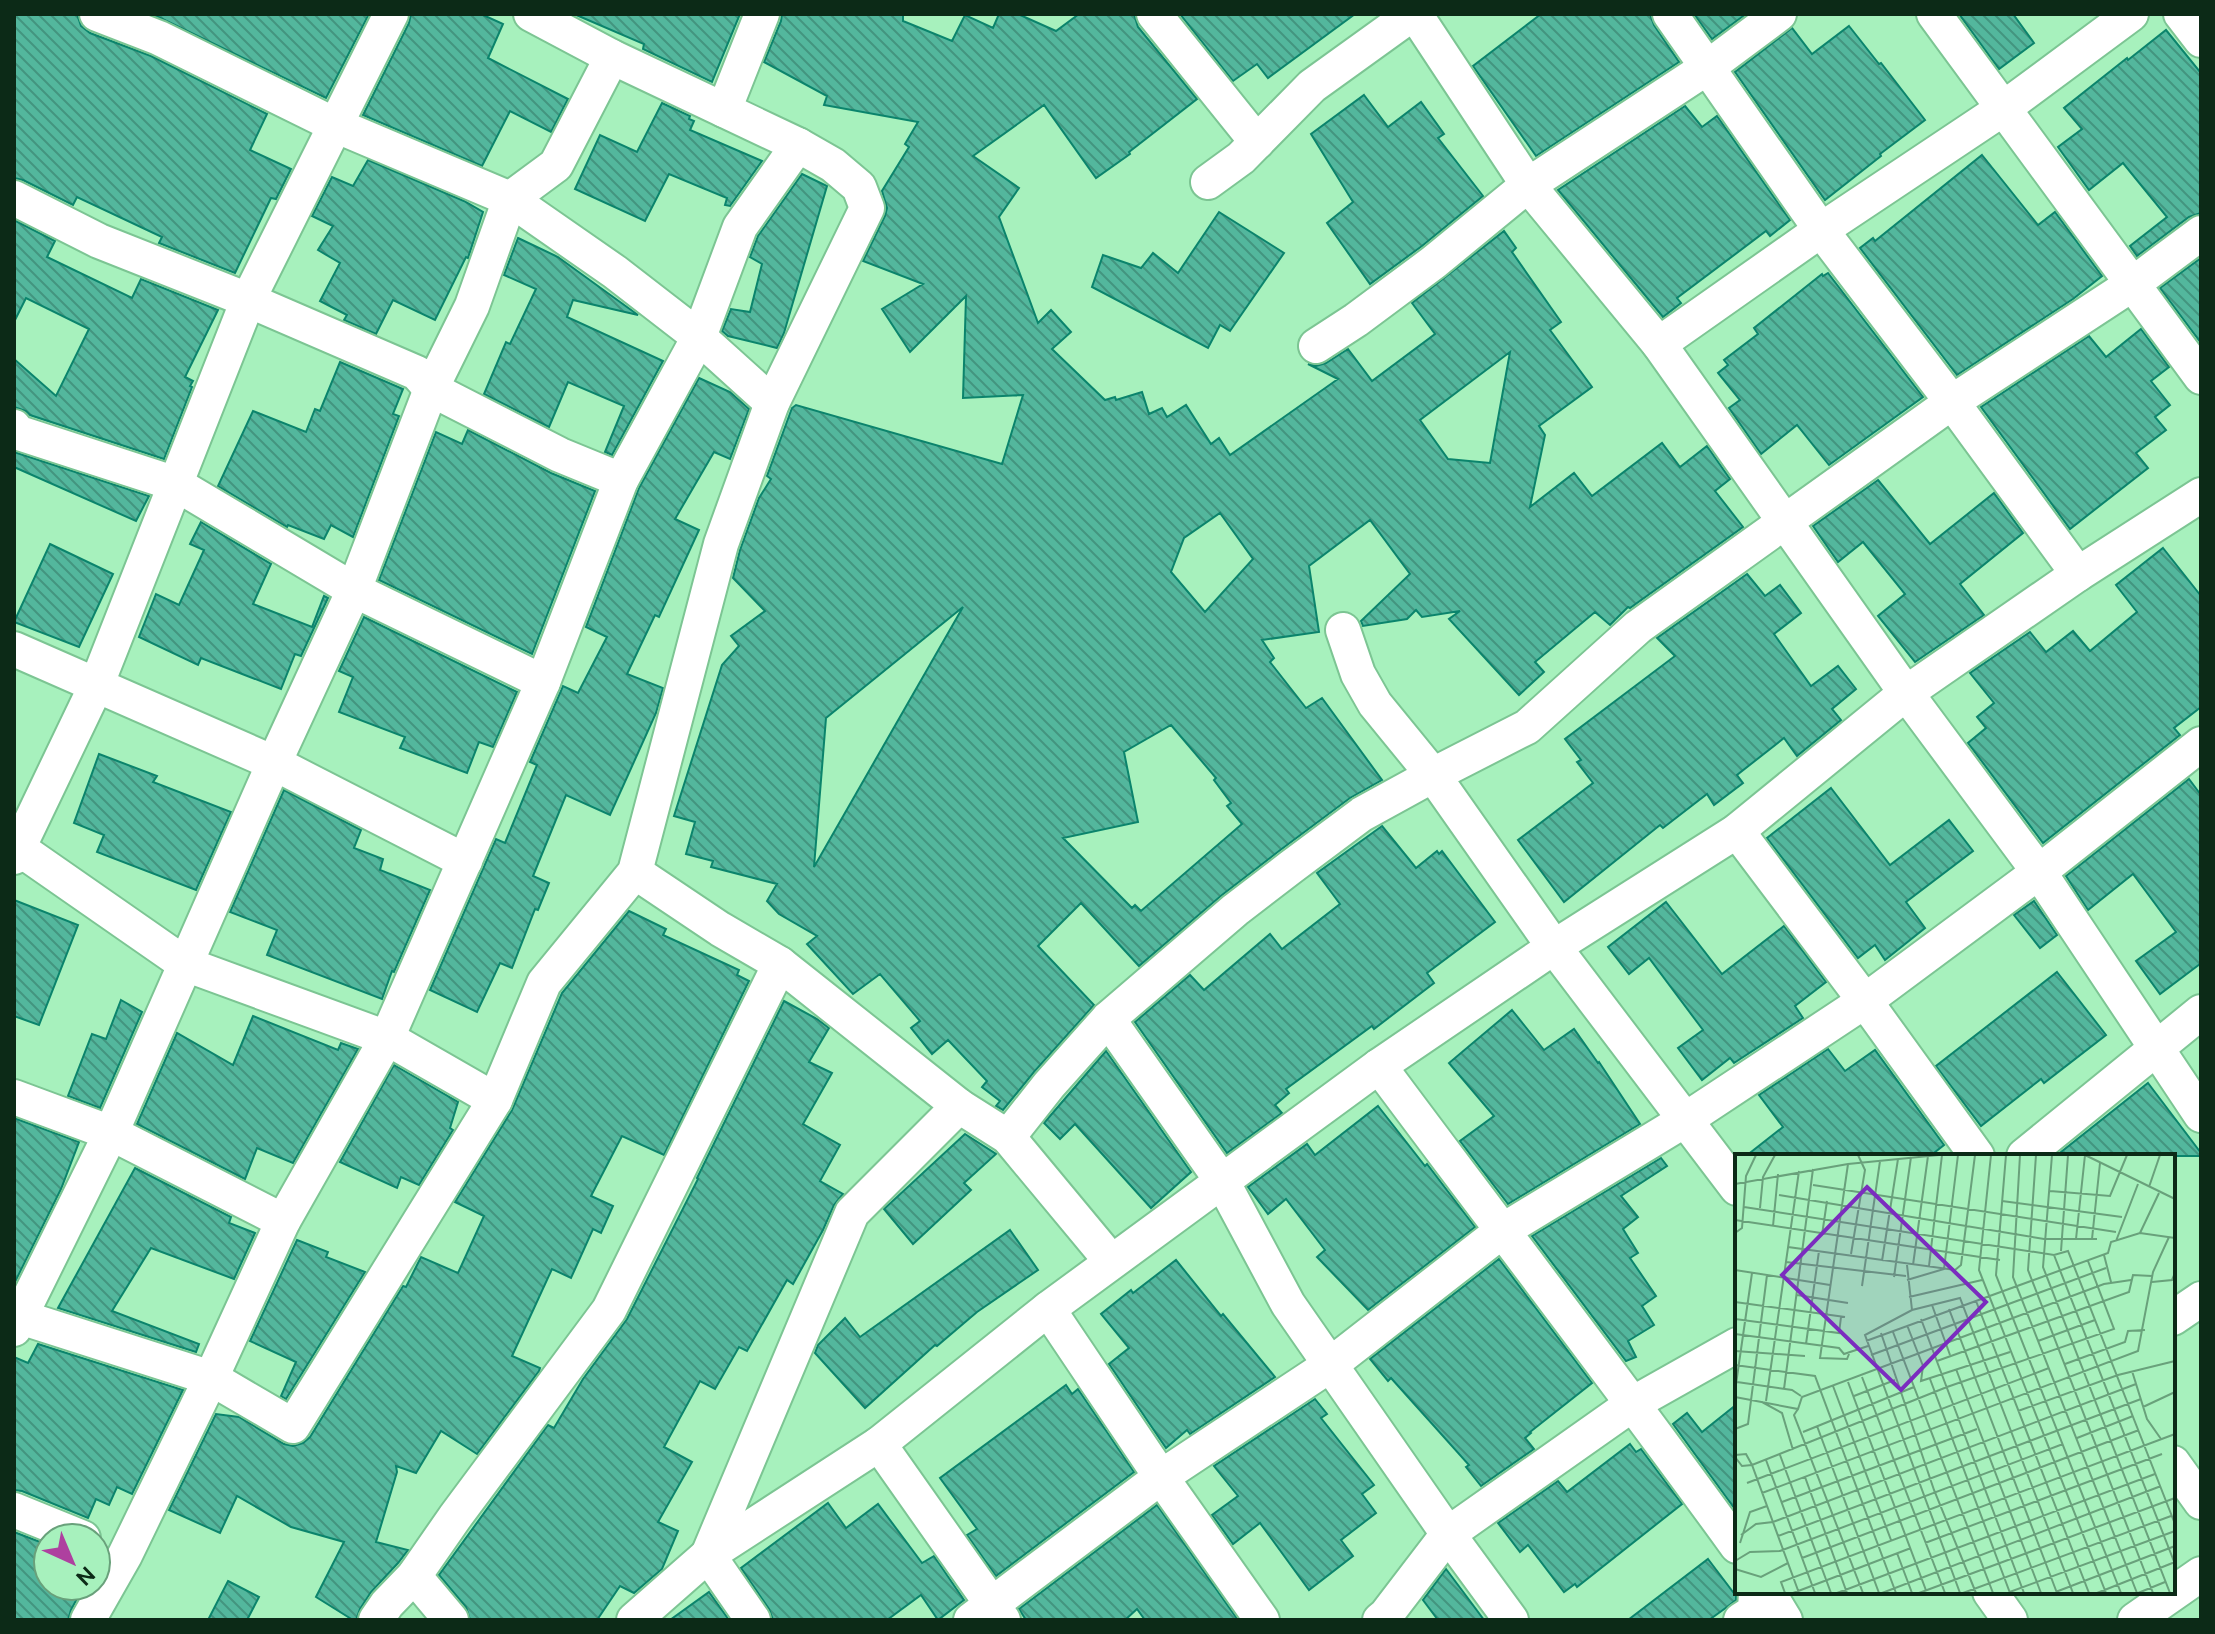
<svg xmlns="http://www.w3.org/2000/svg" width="2215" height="1634" font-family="Ubuntu,sans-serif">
	<defs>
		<pattern id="building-back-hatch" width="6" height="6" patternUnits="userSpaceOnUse" patternTransform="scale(2)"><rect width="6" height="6" fill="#53b79d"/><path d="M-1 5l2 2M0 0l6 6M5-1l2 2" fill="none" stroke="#43957f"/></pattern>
	</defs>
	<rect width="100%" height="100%" fill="#a7f1bd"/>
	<g fill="url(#building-back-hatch)" stroke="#0b846c" stroke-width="2" fill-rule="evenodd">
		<path d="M14,14H77L81,26L90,33L151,56L267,114L250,150L291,169L276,199L271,198L235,273L159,243L162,237L77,197L73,205L23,180L14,178Z"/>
		<path d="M152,14H369L326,98Z"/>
		<path d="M411,14H481L503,24L488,58L568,99L551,132L510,111L482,166L363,115L409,23Z"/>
		<path d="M574,14H740L712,82L643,49L644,44Z"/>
		<path d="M782,14H903V21L952,41L965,15L993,28L999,14H1018L1056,31L1079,14H1134L1138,27L1197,99L1129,152L1130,154L1096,178L1044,105L973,156L1019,188L999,217L1038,323L1051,310L1071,332L1052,349L1105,400L1115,397L1116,400L1142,392L1149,414L1162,408L1167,417L1186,405L1211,444L1219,438L1230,455L1338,379L1308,364L1316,366L1326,363L1348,349L1372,381L1435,334L1412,303L1504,231L1516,248L1512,252L1561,322L1550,330L1592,387L1539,426L1545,435L1530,507L1574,473L1592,496L1662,443L1680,467L1707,446L1730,479L1715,491L1743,527L1630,608L1628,607L1610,625L1595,612L1535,662L1544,672L1519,695L1449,619L1460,611L1422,617L1416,610L1407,619L1363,626L1361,621L1410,574L1370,520L1309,566L1319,632L1262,640L1274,658L1270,662L1306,708L1322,698L1382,780L1350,798L1279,851L1222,895L1139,966L1081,903L1038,946L1094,1005L1034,1072L1003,1110L996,1106L1000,1101L982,1087L987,1081L948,1040L932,1054L911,1028L920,1021L880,974L853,994L807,944L817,936L779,914L767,901L777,884L711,867L713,861L686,854L695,822L674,816L722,665L739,646L731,636L765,611L733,578L740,550L759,498L771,479L767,476L792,408L796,405L1002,464L1023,395L963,398L966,296L910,352L882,309L923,284L863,261L885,216L887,208L882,191L909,147L905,144L918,122L824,105L827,96L764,62L781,21ZM1510,352L1490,463L1448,459L1420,420ZM1220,513L1253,559L1205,612L1171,572L1184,538ZM963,607L814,867L826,718ZM1171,725L1216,778L1214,780L1231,803L1227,806L1242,824L1141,911L1135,905L1132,908L1063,838L1138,822L1124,752Z"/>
		<path d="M1180,14H1355L1268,78L1257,64L1233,81Z"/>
		<path d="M1541,14H1650L1654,25L1679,62L1536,156L1473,66Z"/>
		<path d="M1694,14H1746L1712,39Z"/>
		<path d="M1959,14H2013L2034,43L1999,69Z"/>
		<path d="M1849,26L1879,64L1881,63L1925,120L1880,154L1881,156L1825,200L1735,72L1792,28L1812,54Z"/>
		<path d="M2166,30L2201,73V213L2189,217L2137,256L2130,246L2167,217L2123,163L2089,190L2058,147L2082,129L2064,108L2127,58L2128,60Z"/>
		<path d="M1364,95L1388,127L1421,102L1444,134L1438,138L1483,196L1422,246L1370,284L1327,223L1353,202L1311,134Z"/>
		<path d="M662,103L690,116L689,119L694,121L690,130L762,161L730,206L725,205L727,198L669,174L645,221L575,189L600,135L637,152Z"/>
		<path d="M1685,106L1702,127L1717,116L1790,220L1770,236L1766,231L1677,298L1681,303L1663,317L1558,190Z"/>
		<path d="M1982,155L2038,225L2055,212L2102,276L2073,299L1957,375L1860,248L1873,238L1875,241Z"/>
		<path d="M368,160L464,201L483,212L468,258L466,257L435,320L393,300L376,334L344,320L347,315L320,301L340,263L318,250L333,226L312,216L332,177L353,186Z"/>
		<path d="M802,174L827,186L784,333L777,348L728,336L722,331L731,309L750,312L762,264L750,257L758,236Z"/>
		<path d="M1219,212L1284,253L1230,331L1220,325L1208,348L1092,287L1103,255L1141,268L1153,253L1178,273Z"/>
		<path d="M14,220L55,241L47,257L132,298L141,279L218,310L185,377L193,381L190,386L192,387L164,459L30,415L26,411L14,407V359L56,396L89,329L26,298L14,322Z"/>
		<path d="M518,238L558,257L638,315L573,300L567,317L663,361L612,455L605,452L624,406L568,382L549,427L484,394L506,342L510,344L536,289L504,275Z"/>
		<path d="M2201,258V343L2160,288Z"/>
		<path d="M1828,273L1923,397L1829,465L1797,425L1761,454L1729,408L1740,400L1718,373L1728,365L1724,360L1758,334L1754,328L1822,274L1823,276Z"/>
		<path d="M2141,329L2169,367L2151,381L2170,405L2155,417L2166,430L2136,453L2148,468L2070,529L1981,407L2089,336L2106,357Z"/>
		<path d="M340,362L403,389L393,414L399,416L353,537L331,525L324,539L288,525L287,527L218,486L253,411L306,432L315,409L320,411Z"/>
		<path d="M699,378L730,392L749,409L730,459L714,452L675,519L699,530L659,617L655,615L627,674L663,688L656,713L610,815L566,795L533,876L549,883L538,910L535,909L512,968L500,963L477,1012L430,990L496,839L505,843L537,765L530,762L563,686L578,693L607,637L586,627L639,488Z"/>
		<path d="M468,430L551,473L595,491L532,654L379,580L436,432L462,444Z"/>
		<path d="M14,452L149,496L136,521L14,467Z"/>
		<path d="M1878,480L1930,544L1994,493L2023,533L1960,584L1984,615L1915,662L1878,616L1905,594L1863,542L1838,562L1813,526Z"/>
		<path d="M201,522L271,564L253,604L312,627L324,596L328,598L301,656L295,654L281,689L201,658L198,665L139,637L156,594L179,605L204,550L190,544Z"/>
		<path d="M50,544L113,574L79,647L14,622Z"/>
		<path d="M2163,548L2201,596V707L2174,728L2180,735L2043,843L1968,743L1986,728L1977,717L1994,703L1970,673L2030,632L2046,652L2073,631L2090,651L2137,612L2116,585Z"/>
		<path d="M1747,574L1765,596L1780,585L1801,613L1774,634L1811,686L1838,666L1856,689L1832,709L1841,720L1797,756L1784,738L1737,775L1743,783L1714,805L1707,794L1663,828L1660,825L1564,902L1518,840L1593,783L1577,762L1581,760L1565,739L1675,656L1657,638Z"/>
		<path d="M364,617L517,692L493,747L479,742L467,773L400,748L405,737L339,712L353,677L339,671Z"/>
		<path d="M99,754L157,776L153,782L231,812L196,890L97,852L104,835L74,823Z"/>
		<path d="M2189,779L2201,795V966L2200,964L2160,994L2136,961L2176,932L2133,874L2088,910L2066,876Z"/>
		<path d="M1831,788L1890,865L1949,820L1973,851L1906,902L1925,928L1885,960L1875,945L1858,958L1767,838Z"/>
		<path d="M284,790L361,830L354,848L383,859L380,870L430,890L394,972L392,971L382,999L267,955L277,930L230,912Z"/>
		<path d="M1382,826L1416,868L1437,851L1439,854L1442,851L1495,922L1427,973L1434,983L1374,1029L1372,1026L1286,1089L1289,1093L1275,1105L1282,1113L1227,1153L1135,1022L1190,975L1204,990L1270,934L1282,949L1340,904L1317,873Z"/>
		<path d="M14,900L78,925L39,1025L14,1016Z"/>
		<path d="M2034,901L2057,935L2040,948L2014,915Z"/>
		<path d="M1666,902L1722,974L1784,926L1826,982L1795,1006L1803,1018L1734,1063L1730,1058L1702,1080L1678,1048L1703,1030L1649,958L1629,974L1608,947Z"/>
		<path d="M629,911L666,929L663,935L739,970L737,975L749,981L664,1155L622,1136L591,1196L613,1206L601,1233L593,1229L571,1278L552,1269L512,1356L540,1368L539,1371L477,1454L441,1431L416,1473L396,1466L397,1472L376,1542L408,1550L398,1563L371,1592L360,1609L356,1620H353L316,1597L344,1542L291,1527L237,1496L220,1533L169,1510L216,1414L239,1417L284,1444L293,1446L303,1443L310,1437L403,1286L406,1287L421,1257L458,1273L484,1216L455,1202L512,1110L562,993Z"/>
		<path d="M2057,972L2106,1035L2044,1083L2041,1079L1981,1126L1936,1066Z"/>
		<path d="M121,1000L142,1012L100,1108L68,1096L92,1034L106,1039Z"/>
		<path d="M784,1001L817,1019L829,1028L809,1062L832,1073L803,1124L840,1145L820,1181L843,1194L834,1205L823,1230L793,1284L787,1280L747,1351L739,1347L715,1389L700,1381L664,1447L692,1462L658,1522L678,1531L662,1569L634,1593L620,1586L597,1620H470L466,1607L439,1575L548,1425L554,1428L583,1379L627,1319L698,1179L697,1178Z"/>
		<path d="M1512,1010L1544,1050L1574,1029L1598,1063L1599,1062L1640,1124L1508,1204L1460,1141L1494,1116L1449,1063Z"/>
		<path d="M253,1016L338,1050L341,1043L358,1049L293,1163L257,1148L245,1179L137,1124L177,1033L233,1065Z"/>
		<path d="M1828,1049L1845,1071L1875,1050L1944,1145L1930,1156H1746L1783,1127L1759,1095Z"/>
		<path d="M1106,1051L1191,1172L1151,1208L1075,1124L1060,1139L1044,1123Z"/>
		<path d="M394,1065L458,1102L450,1128L453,1130L419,1185L401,1177L397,1188L340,1162Z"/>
		<path d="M2148,1083L2201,1153V1156H2056Z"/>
		<path d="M1378,1106L1425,1166L1427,1164L1475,1227L1368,1310L1317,1257L1325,1250L1286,1199L1268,1214L1248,1187L1307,1144L1315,1155Z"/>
		<path d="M14,1118L79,1142L61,1189L14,1284Z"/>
		<path d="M965,1134L996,1154L964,1183L971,1190L913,1244L884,1209Z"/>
		<path d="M1661,1158L1667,1166L1621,1196L1638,1217L1623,1229L1638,1253L1630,1258L1656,1296L1642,1306L1654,1325L1628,1341L1636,1357L1626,1361L1532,1236Z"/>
		<path d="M135,1168L231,1217L229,1223L255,1233L234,1279L151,1248L112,1311L199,1344L196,1352L58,1308Z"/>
		<path d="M1010,1230L1038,1270L977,1312L937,1346L935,1345L865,1408L815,1353L818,1345L845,1318L860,1337Z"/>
		<path d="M297,1240L328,1252L326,1257L365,1272L286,1399L281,1396L296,1362L250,1341Z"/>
		<path d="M1499,1259L1592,1383L1530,1432L1531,1433L1525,1438L1534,1449L1481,1486L1466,1467L1469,1465L1391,1378L1388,1381L1370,1359Z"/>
		<path d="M1176,1260L1221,1316L1223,1314L1275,1377L1190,1434L1187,1430L1166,1448L1109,1364L1129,1348L1101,1314L1131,1290L1133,1293Z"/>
		<path d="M38,1344L183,1390L132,1494L117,1487L109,1505L96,1499L88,1518L22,1491L14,1490V1357L28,1363Z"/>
		<path d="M1066,1385L1072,1394L1078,1389L1134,1472L996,1576L967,1535L977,1529L940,1478Z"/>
		<path d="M1315,1399L1327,1414L1321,1418L1374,1485L1362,1494L1376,1513L1341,1540L1353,1556L1309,1590L1260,1523L1233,1544L1212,1515L1238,1496L1214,1466Z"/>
		<path d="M1737,1404V1512L1673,1424L1687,1413L1702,1432Z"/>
		<path d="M1630,1444L1636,1452L1641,1449L1682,1504L1577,1587L1575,1584L1564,1592L1528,1545L1520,1552L1498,1523L1558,1481L1567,1492Z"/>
		<path d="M828,1503L846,1528L878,1504L922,1563L934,1556L964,1600L938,1620L921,1595L887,1620H773L769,1609L741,1568Z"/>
		<path d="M1157,1505L1238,1620H1145L1137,1609L1125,1620H1026L1019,1609Z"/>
		<path d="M14,1532L48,1545V1570L45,1576L48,1578V1586H63L79,1595L71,1610L68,1620H14Z"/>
		<path d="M1708,1559L1736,1596V1600L1727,1607L1709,1620H1628Z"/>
		<path d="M1446,1569L1464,1593L1484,1620H1438L1423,1600Z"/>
		<path d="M228,1581L259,1597L247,1620H208Z"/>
		<path d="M709,1592L729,1620H670Z"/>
	</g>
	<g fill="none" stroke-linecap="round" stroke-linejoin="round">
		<g stroke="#7cc593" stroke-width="38">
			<g id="street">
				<path d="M97,14L159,38L335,125L510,199L615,272L699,337L772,403"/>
				<path d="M1154,14L1257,142"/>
				<path d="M1415,14L1528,185L1659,344L1906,693L2039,872L2201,1115"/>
				<path d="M1670,14L1821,230L1952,402L2078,574"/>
				<path d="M1934,14L2201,377"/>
				<path d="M2181,14L2201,40"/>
				<path d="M724,110L762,14"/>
				<path d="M1208,182L1241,158L1312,86L1412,14"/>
				<path d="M14,198L99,241L248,300L417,373L431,389L560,455L621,480"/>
				<path d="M1659,344L1821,230L2004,108L2131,14"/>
				<path d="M1316,346L1356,320L1434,262L1528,185L1708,67L1779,14"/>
				<path d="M14,427L16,432L176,484L354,590L543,682"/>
				<path d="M1343,630L1358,674L1375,704L1433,775L1554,947L1737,1188"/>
				<path d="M14,649L274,763L465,861"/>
				<path d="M1737,831L1865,1001L1977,1156"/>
				<path d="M14,845L185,964L387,1038L495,1100"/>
				<path d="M14,857L96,686L248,300L391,14"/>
				<path d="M635,872L720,929L780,964L959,1106L1008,1137L1111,1261"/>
				<path d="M1108,1019L1222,1181L1288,1304L1448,1534L1511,1620"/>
				<path d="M1379,1066C1498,1226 1620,1384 1737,1546"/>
				<path d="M14,1097L111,1133L283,1221"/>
				<path d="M1008,1137L1049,1085L1108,1019L1235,910L1291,867L1362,814L1433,775L1527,727L1638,627L1952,402L2134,283L2201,233"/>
				<path d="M2024,1156L2201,1012"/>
				<path d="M1048,1309L1161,1477L1262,1620"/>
				<path d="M14,1315L211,1378L293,1426L495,1100L544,983L635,872L721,544L772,403L867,208L859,187L833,165L798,145L612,57L531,14"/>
				<path d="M2173,1318L2201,1299"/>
				<path d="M14,1329L111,1133L274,763L354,590L431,389L472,306L510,199L556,165L612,57"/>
				<path d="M879,1444L1003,1620"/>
				<path d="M2173,1463L2201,1502"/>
				<path d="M14,1510L83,1538"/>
				<path d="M414,1576L451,1620"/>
				<path d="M1768,1592L1785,1620"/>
				<path d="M1990,1592L2010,1620"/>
				<path d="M88,1620L125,1555L211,1378L283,1221L387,1038L543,682L621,480L699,337L740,227L798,145"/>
				<path d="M376,1620L387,1604L414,1576L455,1517L609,1310L780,964"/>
				<path d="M634,1620L708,1555L879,1444L1048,1309L1379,1066L1554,947L1737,831L1906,693L2078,574L2201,495"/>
				<path d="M753,1620L708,1555L852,1213L959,1106"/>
				<path d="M971,1620L1161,1477L1330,1365L1502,1231L1685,1120L1865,1001L2039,872L2201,744"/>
				<path d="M1380,1620L1386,1615L1448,1534L1634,1403L1737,1345"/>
				<path d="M1741,1620L1755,1611L1756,1592"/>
				<path d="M2135,1620L2201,1574"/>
			</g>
		</g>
		<use href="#street" stroke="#fff" stroke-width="34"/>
	</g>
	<g transform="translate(1735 1154)">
		<rect width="440" height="440" fill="#a7f1bd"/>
		<path fill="none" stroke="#69a17b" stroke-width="2" d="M256,1L244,116L371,439M271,1L261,121L386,439M285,1L278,123L402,439M301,1L293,116L418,439M317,1L308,113L435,439M350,1L440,45M113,10L85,204L112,205L114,200M0,30L113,10L204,1M78,31L381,78M414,33L425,1M315,37L375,42L392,1M44,41L309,85H362M267,47L387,63M9,53L319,101L333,97L440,370M25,54L28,23L40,1M0,66L265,106M38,72L43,20M0,79L7,74L11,22L21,1M405,79L424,39M87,81L92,47M341,85L350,1M357,85L365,9M381,87L403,30M53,93L220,116L226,111L240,1M326,97L333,1M116,100L130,16L123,1M319,101L440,410M369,101L376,128M147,107L163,5M51,108L171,122M172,111L177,156M178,111L193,2M194,112L207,1M0,116L95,131M159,123L176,3M172,126L209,115L223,1M417,128L437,126L440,119M127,132L145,7M62,141L113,149M174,143L247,126M241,147L354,439M0,148L110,163M197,151L215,201M214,155L322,439M0,165L104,179L106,163M186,165L289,439M172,171L188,212L186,227L275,198M158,178L258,439M146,179L199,336L241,439M0,180L104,194L109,200L133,192M131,187L373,99L376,88L405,79L440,84M303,187L360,166M71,190L84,97M0,197L70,202M136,201L371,114M202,207L394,138L398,121L417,122M330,210L390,188L393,177L410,176M0,211L80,222L161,439M221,215L306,439M397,217L412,265L426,285M127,223L210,439M195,225L275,439M2,228L57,236L66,242M113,228L192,439M98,232L156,386M49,235L78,15M0,237L17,119M119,242L160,226M0,243L63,255L67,243L369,130L396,126M31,247L64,17M27,248L47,259L58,296M408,253L440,238M63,255L59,261L128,439M283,257L383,221L440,207M82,272L144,439M0,275L13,270L32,121M68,278L179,233M342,284L398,262M0,301L11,300L17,311L64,439M45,301L96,439M0,303L7,312L17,311L212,233L379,175L353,107M31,306L80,439M70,323L112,439M12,329L314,214M27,339L403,197L418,118L434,83M47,348L242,275M6,381L21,370L38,368L401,230M43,382L406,245M5,389L15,358L32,352M190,389L427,300M162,399L177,439M67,404L404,276M0,407L15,398L45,397L328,290M0,415L26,423L53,409M50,439L46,428L440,280M58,439L176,394M102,439L420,320M147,439L426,332M184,439L440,344M225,439L130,181L177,156L225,144L338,439M228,439L436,362M272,439L440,377M318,439L440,392M362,439L440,408M403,439L430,428"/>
		<path fill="#7b2cbf" fill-opacity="0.15" stroke="#7b2cbf" stroke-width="4" d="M132,33L251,148L166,236L47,121Z"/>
		<rect width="440" height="440" fill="none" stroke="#0c2a17" stroke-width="4"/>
	</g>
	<rect width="2215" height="1634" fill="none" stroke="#0c2a17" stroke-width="32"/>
	<g transform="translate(72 1562) rotate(136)"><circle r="38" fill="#a7f1bd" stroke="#69a17b" stroke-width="2"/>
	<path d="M0-6L14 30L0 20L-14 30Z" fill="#ae409f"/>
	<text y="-12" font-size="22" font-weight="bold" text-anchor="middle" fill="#0c2a17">N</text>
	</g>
</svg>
